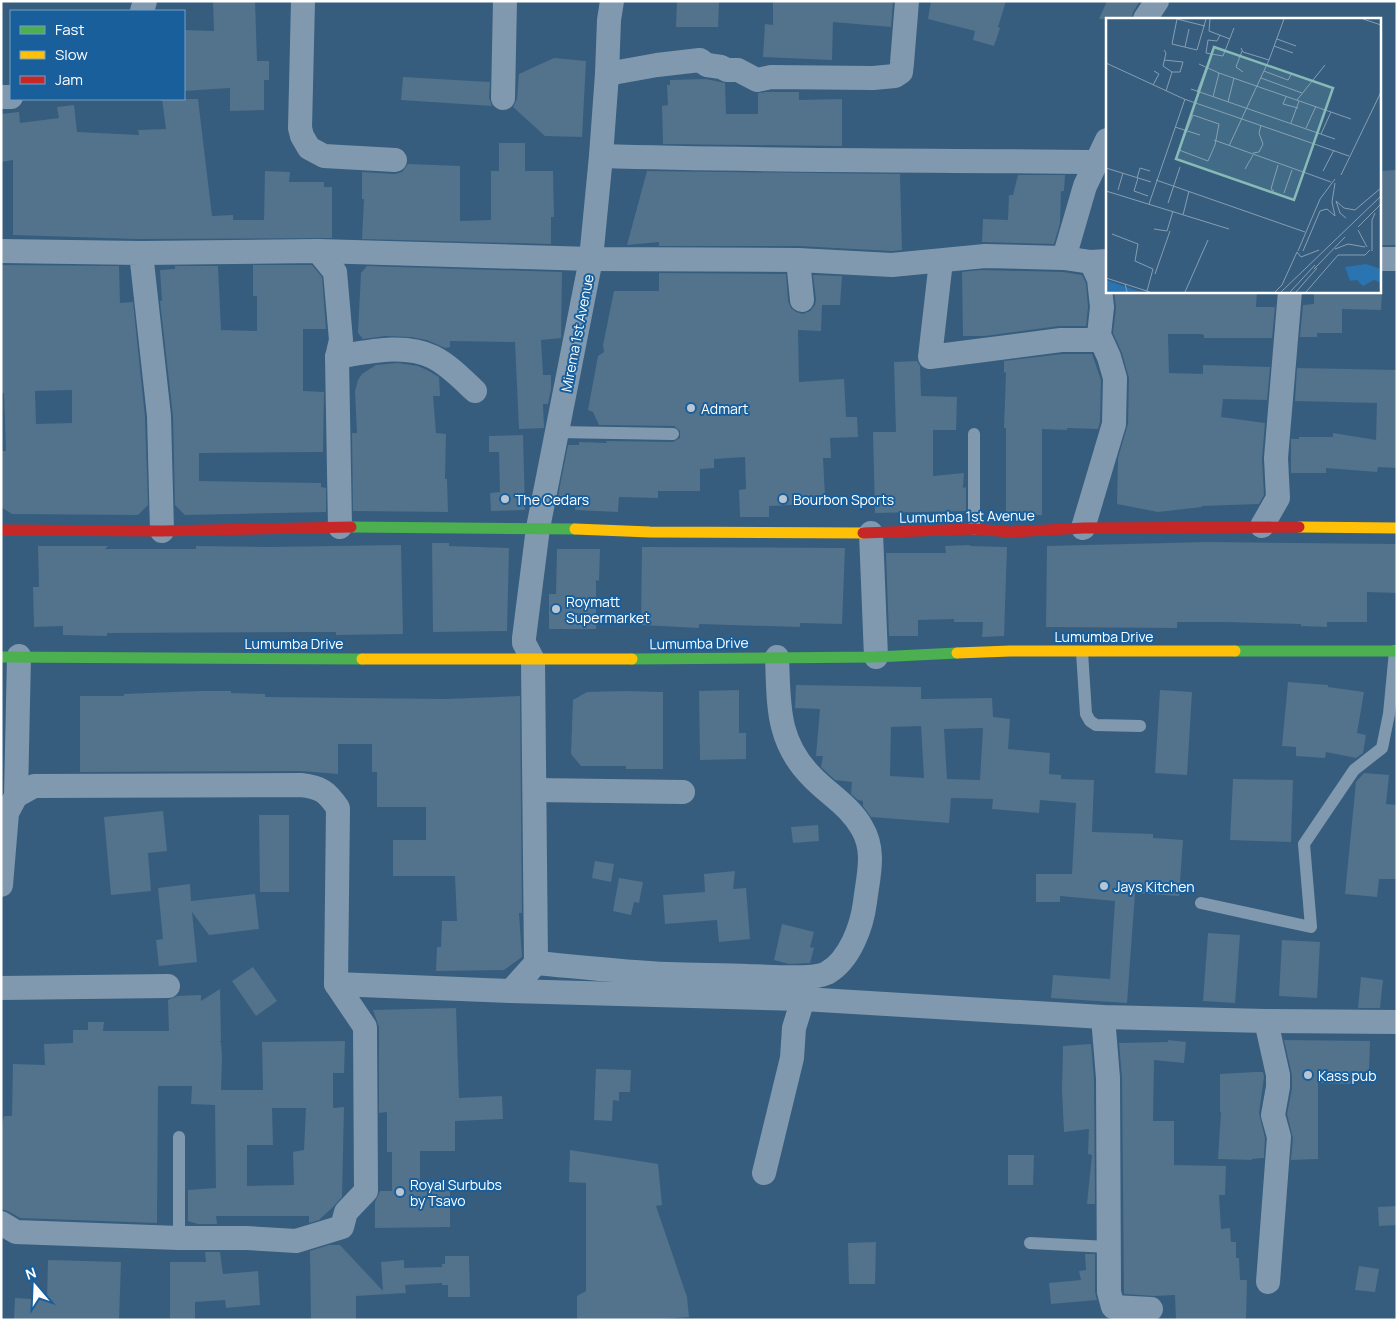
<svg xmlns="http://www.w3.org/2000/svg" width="1398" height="1321" font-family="Manrope,sans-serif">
	<rect width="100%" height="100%" fill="#365d7e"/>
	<g fill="#53728c" fill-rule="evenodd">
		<path d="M213,1H255L257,61H269V80H264V110L230,111V88L184,91V30L214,31Z"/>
		<path d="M677,1H719L718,27H676Z"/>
		<path d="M773,1H893L891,27L833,22L832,60L763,57L765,24L773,25Z"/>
		<path d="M931,1H1006L998,27L1000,28L994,46L973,40L975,31L928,19Z"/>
		<path d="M1107,1H1140L1133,12L1131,19H1099Z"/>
		<path d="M554,58L586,61L582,137L545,136L513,107L517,99L519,74Z"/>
		<path d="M403,77L490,82L489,98L492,106L401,100Z"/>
		<path d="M706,79L725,83L726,114H758V93L766,92H799V100L842,99V146L663,144L662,106L668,105L667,85H670V80Z"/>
		<path d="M162,99H198L212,216L233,215V220H264L265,171L290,172L289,182H324V187H332V238L137,239L13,235V160L1,162V114L19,112L20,123L59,118L57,107L74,105L77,132L139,135L138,130L166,129Z"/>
		<path d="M499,143H525V171H553L554,217H551V244L362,239L364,199H362V172L395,174L402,172L408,164L460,166V221L491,220V171H499Z"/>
		<path d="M1397,170V245H1379L1380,223H1382L1380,171Z"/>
		<path d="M647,171L900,174L902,250L892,251L798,246H659V242L627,245Z"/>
		<path d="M1018,175H1065L1064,191H1061L1060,223L1054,244L982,242L983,219L1008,220L1009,195H1013Z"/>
		<path d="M1,265L119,266L120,303L133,302L145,417L148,505L138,515L12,514L1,507V451H6L4,393H1ZM72,390V423L36,424L35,391Z"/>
		<path d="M253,265H312L322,277L326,329H303V391L324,392L323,452L199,453V481L321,483V487L326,488V512L185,515L175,505L173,416L160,301H162L160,270L175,269V266H218L221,330L257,331V296H253Z"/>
		<path d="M367,266L562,272L561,338L541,340L543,375H551V389L548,404H543L544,428L519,429L515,342L450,341V347L445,348L427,340L411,337L385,336L363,339L358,333L361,273Z"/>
		<path d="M980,270L1063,272L1082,275L1086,283L1088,307L1086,326H1059L985,336H963L962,272Z"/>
		<path d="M659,273L786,274L788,301L791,308L796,312L803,314L810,311L815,305L816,299L813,275L842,276L840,305H822L821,331L798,330L799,382L844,379L846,417H857L858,437L830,438L831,458H823L825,497L811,498L812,504L769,506V517H740L739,490L746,489L745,457L714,459V468L700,469V491H658V498L619,497L618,512L575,510L576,497L558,496L568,445H579V442L607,443L606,441L673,442L680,438V431L674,426L599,425L593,412L588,410L598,356L604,352L603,345L614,291H659Z"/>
		<path d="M1114,291H1257L1256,307H1275L1272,338H1204V335L1201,334H1168L1169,373L1203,374V365L1270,367L1267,400L1223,399L1221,417L1265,423L1262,459L1264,495L1259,504L1202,506V507L1158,512L1117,504L1118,458L1128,424L1129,378L1122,353L1113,333L1116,308Z"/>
		<path d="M1314,291H1382L1381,310L1342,309V333H1317V337H1300L1303,305L1314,304Z"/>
		<path d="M1062,354H1092L1101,380L1100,422L1098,429L1067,428V430L1042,429V515L1006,516V428H1004L1006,372L1004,373V361Z"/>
		<path d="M917,361L920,366L921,396L957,397L956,430H933V476L964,473L963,488L966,487V511L875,513L873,432H896L894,362Z"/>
		<path d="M398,363L418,366L427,370L439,377L440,396H433L436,433L446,434L445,479H447L448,512L353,511L352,433H357L355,391L358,380L362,374L376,365Z"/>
		<path d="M1297,368L1397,370V468L1378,467L1377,472L1326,468V473H1291V439H1299V437H1333V433L1376,440L1377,403L1295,401Z"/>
		<path d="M523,435L525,510L491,511L490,493L500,492L499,452H489V436Z"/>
		<path d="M1207,542L1397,544V593L1367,592V622H1327V627L1301,626V624L1223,622H1177V628L1046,627L1047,546Z"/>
		<path d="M432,543H449V546L509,548L507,631L433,632Z"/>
		<path d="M401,545L403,634L336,635V632H303L107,633V636L63,635V626L34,627L33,587H39L38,546H108L105,549H196V546L267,547Z"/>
		<path d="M970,545V546L1007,547L1004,636L982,637L983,622H954V619L918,620V636H889L886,553H946L945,546Z"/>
		<path d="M642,547L845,548L842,624L800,623V627L699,624V628L641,625Z"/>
		<path d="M557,549H600L599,581L596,580V629H549V594H556Z"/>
		<path d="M1288,682L1328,685V687L1364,692L1357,733L1366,735L1363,753L1356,758L1326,752L1325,758L1296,756V747L1282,746Z"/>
		<path d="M796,685L921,687V699L992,698L993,717L1010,719L1008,749L1050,753L1049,774L1061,775V779L1094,780L1092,832L1153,834V838L1183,840L1179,896L1135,893L1127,1003L1051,998L1053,975L1110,979L1115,901L1060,896V902H1036V874H1072L1076,803L1040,800L1039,813L992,809L993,799L951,798L949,823L871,817L863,806V801L858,800L851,794L852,782L835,780L821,767L823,756H816L820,709L795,708ZM921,726L924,778L890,776L891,727ZM983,728L980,780L947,779L944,729Z"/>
		<path d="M739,690V733H746V759L700,760L699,691Z"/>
		<path d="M1160,690L1192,692L1187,775L1155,773Z"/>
		<path d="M199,691H231V693L265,694V697L445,699L520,696L522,913H519L522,957L504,970L436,971L437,947H441L442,921H457L455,876H393V840H426V807H377V772H372V744H338V774L301,771L80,772V696H124V694Z"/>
		<path d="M624,691L663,692V769H626V766H581L571,754L573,700L587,692Z"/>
		<path d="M1364,773L1389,775L1386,804L1397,805V879H1379L1377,897L1345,894L1356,782Z"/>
		<path d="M1233,779L1293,780L1291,842L1230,840Z"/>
		<path d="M163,811L167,851L148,853L151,891L111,895L104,817Z"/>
		<path d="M259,815H289V892H260Z"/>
		<path d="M818,825L819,841L793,843L791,827Z"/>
		<path d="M595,861L614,864L611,882L592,878Z"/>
		<path d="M735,871L733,889L746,888L750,939L719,942L717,920L665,924L663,895L705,892L704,874Z"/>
		<path d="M619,878L643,882L639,903L634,902L631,915L613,911Z"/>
		<path d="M190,884L191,901L255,894L259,929L209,935L192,912L197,962L159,966L156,940L163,939L158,888Z"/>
		<path d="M782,924L814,932L810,947L814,948L810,963L789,964L774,960Z"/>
		<path d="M1208,933L1240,935L1235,1003L1203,1001Z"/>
		<path d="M1282,940L1320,942L1317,998L1279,996Z"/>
		<path d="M253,967L277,1001L256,1016L232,981Z"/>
		<path d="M1361,977L1383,980L1380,1008H1358Z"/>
		<path d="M220,989L221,1041L219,1042H221L222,1057L221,1090H263L262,1042L345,1041L344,1073H333V1108L344,1107L342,1197L333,1207L319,1220L309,1223V1216H216L217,1224H198L188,1221V1190L216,1188L215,1105L191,1104L192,1086H158L157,1223L20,1218L8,1211L1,1209V1129L4,1116H12L13,1064L45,1065L44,1044L73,1043V1030H88V1022H104L103,1031H169L168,1000L177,996L201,995V1001ZM272,1108H306L304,1150L293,1152L294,1185L247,1186V1145H273Z"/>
		<path d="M456,1008L459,1098L502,1096L503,1119L455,1121V1151H420V1191H450V1227L375,1228V1202L380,1191H392V1152H387V1112L379,1113V1027L373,1010Z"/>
		<path d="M1168,1040L1186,1042L1184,1063L1154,1060L1153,1121H1174V1165L1226,1166L1225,1195H1219L1221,1229L1230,1228L1231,1242H1236V1258H1239L1240,1280H1247L1246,1320H1176L1175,1295L1154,1296L1124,1294L1122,1078L1119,1043L1168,1042Z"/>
		<path d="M1284,1040L1370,1041L1369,1072H1354V1084L1318,1083V1159L1291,1160L1293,1138L1287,1114L1292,1089V1075Z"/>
		<path d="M1091,1044L1094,1079L1095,1204H1087L1092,1155L1088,1154L1089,1129L1064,1132L1062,1090L1063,1046Z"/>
		<path d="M596,1069L631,1070L630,1092H619V1101L613,1100L612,1121L594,1120Z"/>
		<path d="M1255,1072H1263L1264,1077L1259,1113L1265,1138L1264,1158L1252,1159V1160L1218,1159L1221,1112H1220V1074Z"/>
		<path d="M570,1150L658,1164L662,1205L656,1206L687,1297L689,1317L646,1320H577V1296L586,1291V1183L569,1182Z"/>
		<path d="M1008,1155H1034L1033,1185H1008Z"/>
		<path d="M1397,1206V1225L1379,1226L1378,1207Z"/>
		<path d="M876,1242L875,1284H849L848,1243Z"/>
		<path d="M329,1245H340L383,1291L381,1262L404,1260V1268L442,1267V1264H445V1256H469L470,1297H448V1285H442V1283L405,1285L406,1293L356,1296V1320H311L310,1251Z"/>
		<path d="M205,1252H220L223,1274L258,1271L260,1305L226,1308L225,1300L195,1302V1320H170V1262H206Z"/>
		<path d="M1085,1254H1095V1292L1097,1300L1051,1304L1049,1283L1081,1280L1079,1271L1086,1270Z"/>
		<path d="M48,1260L121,1262L119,1320H14L15,1298L47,1300Z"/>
		<path d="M1359,1266L1379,1269L1375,1292L1355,1290Z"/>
	</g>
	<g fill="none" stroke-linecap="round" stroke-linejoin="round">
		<g stroke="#8199af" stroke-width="12">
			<path d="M557,432L673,434"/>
			<path d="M974,529V434"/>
			<path d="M1082,652L1086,714L1090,721L1096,725L1140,726"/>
			<path d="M1201,903L1311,927L1304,844L1354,770L1382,748L1389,714L1395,651"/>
			<path d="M179,1238V1137"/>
			<path d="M1030,1243L1108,1247"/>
		</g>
		<g stroke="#8199af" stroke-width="24">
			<path d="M303,1L300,128L302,136L309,148L324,156L395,160"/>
			<path d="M142,11L145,1"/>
			<path d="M1145,19L1157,1"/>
			<path d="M607,74L657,65L700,60L707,65L721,67L727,70H738L757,80L771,77L873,78L895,76L901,72L902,63L907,1"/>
			<path d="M1,97H11"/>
			<path d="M503,98L505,1"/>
			<path d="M601,156C766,161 931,160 1096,162"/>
			<path d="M1,251L141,253L159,416L162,531"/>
			<path d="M318,251L335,272L341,340L337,357L340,527"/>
			<path d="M141,253L318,251L591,259L798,260L892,265L985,256L1064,258L1091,262L1107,261"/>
			<path d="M1064,258L1085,186L1107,140"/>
			<path d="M1379,259H1397"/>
			<path d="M798,260L802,300"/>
			<path d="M941,261L930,357L1061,340H1100"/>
			<path d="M337,357C368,352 404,343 433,357C449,365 462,379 475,391"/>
			<path d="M1262,526L1278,498L1276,458L1290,291"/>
			<path d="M1083,528L1114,424L1115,378L1109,357L1099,335L1102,307L1099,279L1091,262"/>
			<path d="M871,533L876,657"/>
			<path d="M535,790L683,792"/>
			<path d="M16,796L19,656"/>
			<path d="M1,885L7,813L16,796L34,786L301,785C321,787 327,792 338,808L336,984L365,1027L366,1191L346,1212L342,1227L296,1241L246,1238H179L16,1232L1,1223"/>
			<path d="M536,963C580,967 624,972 668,974C695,975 721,975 748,976C768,976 810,981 827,973C850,960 862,926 865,902C868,877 876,851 862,828C850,806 828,794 812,777C776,741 779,704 777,657"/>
			<path d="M336,984L511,991L803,999L1103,1017L1266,1021L1397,1022"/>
			<path d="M1,988L168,986"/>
			<path d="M511,991L536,963L533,660L524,643V638L538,528L591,259L601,156L607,74L609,20L612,1"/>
			<path d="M1103,1017L1108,1078L1109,1292L1113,1307L1151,1309"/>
			<path d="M1266,1021L1278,1075V1087L1273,1115L1279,1137L1268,1282"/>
			<path d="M764,1173L792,1058L794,1028L803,999"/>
		</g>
		<g stroke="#4caf50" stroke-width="11">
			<path d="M351,527L575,529"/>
			<path d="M1235,651H1397"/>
			<path d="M1,657L362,659"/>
			<path d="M632,659L876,657L957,653"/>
		</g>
		<g stroke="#ffc107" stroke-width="11">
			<path d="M1299,527L1397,528"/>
			<path d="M575,529L650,532L863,533"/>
			<path d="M957,653L1010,651H1235"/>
			<path d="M362,659H632"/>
		</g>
		<g stroke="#c62828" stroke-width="11">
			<path d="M1,530L162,531L351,527"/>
			<path d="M863,533L974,529L1010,532L1083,528L1299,527"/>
		</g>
	</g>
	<g fill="#b9c6d2" stroke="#185f9c" stroke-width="2">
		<circle cx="691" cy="408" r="5"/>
		<circle cx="505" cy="499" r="5"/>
		<circle cx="783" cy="499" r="5"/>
		<circle cx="556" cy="609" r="5"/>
		<circle cx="1104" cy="886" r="5"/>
		<circle cx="1308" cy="1075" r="5"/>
		<circle cx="400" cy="1192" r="5"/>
	</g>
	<g text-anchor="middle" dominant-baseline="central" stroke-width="4" stroke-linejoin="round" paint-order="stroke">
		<g font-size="14" fill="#fff" stroke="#185f9c">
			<text transform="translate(577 333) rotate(-79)">Mirema 1st Avenue</text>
			<text transform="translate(967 516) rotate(-1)">Lumumba 1st Avenue</text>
			<text x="1104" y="636">Lumumba Drive</text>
			<text x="294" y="643">Lumumba Drive</text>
			<text transform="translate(699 643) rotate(-1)">Lumumba Drive</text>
		</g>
		<g font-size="14" fill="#fff" stroke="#185f9c" text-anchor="start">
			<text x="701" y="408">Admart</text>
			<text x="515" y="499">The Cedars</text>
			<text x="793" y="499">Bourbon Sports</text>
			<text x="566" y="601">Roymatt<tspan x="566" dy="16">Supermarket</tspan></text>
			<text x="1114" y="886">Jays Kitchen</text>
			<text x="1318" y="1075">Kass pub</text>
			<text x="410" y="1184">Royal Surbubs<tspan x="410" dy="16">by Tsavo</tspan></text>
		</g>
	</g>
	<g transform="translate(1106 18)">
		<rect width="275" height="275" fill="#365d7e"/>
		<path d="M260,246L275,251V265L268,262L257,268L251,262L244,263L239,249ZM0,262L35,274H0Z" fill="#2974b1"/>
		<path fill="none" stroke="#869eb2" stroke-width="1" d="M71,1L66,26L91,32L100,1M71,1L99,8M104,1L103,13L124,21M257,1L275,7M114,17L111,23L102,22L100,35L117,38L128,10M171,21L190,28M168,28L187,35M79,29L83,11M135,30L137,34L163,42M58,32L60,35L57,48L66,54L60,73M136,33L130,49L137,54M58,42L77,44L74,54H66M0,45L78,81L243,138M93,46L113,55L107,79M158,53L182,62L186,55M113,55L245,101M155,60L196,75M47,67L53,56L48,53M85,71L229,121M91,74L100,50M180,79L177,86L192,90M191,82L219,47M122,84L128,60M87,97L113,106L109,127L102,143L73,132ZM185,105L193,83M69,109L94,117M200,110L210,88M215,116L225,94M108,122L225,164M123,128L163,42L178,1M147,135L153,134L157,126L153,115L155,107M0,150L45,164M139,151L147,137M217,153L228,132M235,157L275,74M31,160L34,150L44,153M32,160L28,173L42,178M50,162L199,214M229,165L226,184L229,198M12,172L17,155M0,173L123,211M168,173L165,171L172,147M178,175L186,152M230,183L238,190L249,192L275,170M230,183L234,195L240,200M62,185L74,149M43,186L79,81M77,197L83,173M252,209L275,186M48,211L61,213L67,193M252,212L261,229M6,216L32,226L29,243L47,251L41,273M229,231L242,226L259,229M192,233L214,181L229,161M197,233L214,193L221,191L229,198M266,233V202L269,195M208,251L239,219M49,256L64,213M0,260L19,266L21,274M19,266L44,274M79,274L102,222M169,274L176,267L191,234L195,239L213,232M175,274L275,178M184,274L209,247M190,274L211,250M200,274L232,237H259L264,232"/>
		<path fill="#87bab6" fill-opacity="0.15" stroke="#87bab6" stroke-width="2.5" d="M108,29L227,70L188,182L70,141Z"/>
		<rect width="275" height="275" fill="none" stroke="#fff" stroke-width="2.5"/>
	</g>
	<rect width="1398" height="1321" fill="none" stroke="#ffffff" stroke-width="5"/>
	<rect x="10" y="10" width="175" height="90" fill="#185f9c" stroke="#749fc4"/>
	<rect x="20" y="26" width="25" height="8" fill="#4caf50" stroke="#749fc4"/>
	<text x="55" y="35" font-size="15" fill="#ffffff">Fast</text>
	<rect x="20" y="51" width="25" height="8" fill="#ffc107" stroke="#749fc4"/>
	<text x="55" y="60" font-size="15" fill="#ffffff">Slow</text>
	<rect x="20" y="76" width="25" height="8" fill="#c62828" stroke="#749fc4"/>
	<text x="55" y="85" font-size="15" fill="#ffffff">Jam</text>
	<g transform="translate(35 1286) rotate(341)" stroke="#185f9c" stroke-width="4" paint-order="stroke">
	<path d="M0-4L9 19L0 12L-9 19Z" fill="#ffffff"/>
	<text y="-8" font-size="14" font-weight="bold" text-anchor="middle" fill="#ffffff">N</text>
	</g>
</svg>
